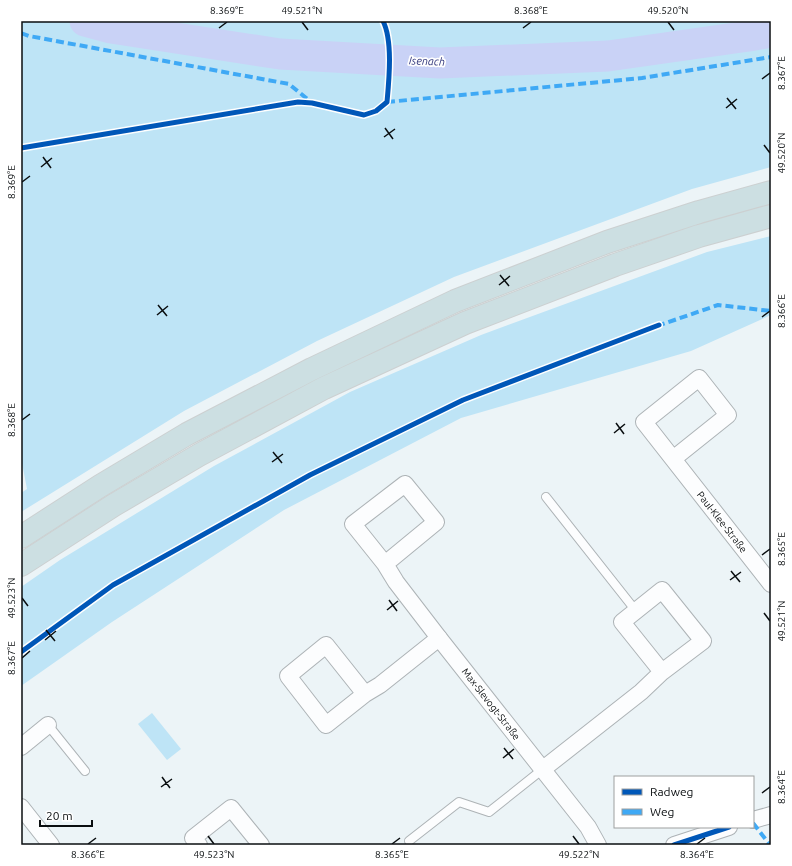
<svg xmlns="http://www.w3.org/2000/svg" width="792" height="866" font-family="Ubuntu,sans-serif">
	<rect width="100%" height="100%" fill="#ecf4f7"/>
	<g fill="#bee4f6">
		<path d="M21,21H771V167L692,189L454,277L317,341L184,411L21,512V493L27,489L21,458Z"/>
		<path d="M771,236V315L691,351L461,418L284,510L112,622L21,686V587L60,560L214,466L350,392L481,335L707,252Z"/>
		<path d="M152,713L181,749L167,760L138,724Z"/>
	</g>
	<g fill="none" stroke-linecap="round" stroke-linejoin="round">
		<path stroke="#c9d2f6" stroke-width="31" d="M85,21L111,28L280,54L440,63L608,56L749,36L771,32"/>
		<g stroke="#adb3b6" stroke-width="10">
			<g id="service">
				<path d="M546,497L636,611"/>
				<path d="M48,725L85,771"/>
				<path d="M409,841L459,802L489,812L543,769"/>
			</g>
		</g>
		<g stroke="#adb3b6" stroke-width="18">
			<g id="minor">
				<path d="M673,459L728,415L699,378L644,422L771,584"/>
				<path d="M385,564L436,522L405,484L353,524L385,564L396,582L439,638L588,827L598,845"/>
				<path d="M365,694L326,645L288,676L326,725L365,694L380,685L439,638"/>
				<path d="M21,747L48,725"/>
				<path d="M543,769L641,692L662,672L703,641L662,590L622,622L662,672"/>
				<path d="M21,807L51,845"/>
				<path d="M753,820L771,815"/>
				<path d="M199,845L193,838L231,808L261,845"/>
				<path d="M674,845L729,827"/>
			</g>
		</g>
		<g stroke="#ccd0d1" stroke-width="24">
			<g id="trunk">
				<path d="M21,537L100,486L187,434L312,369L455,301L607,242L699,212L771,192"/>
				<path d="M21,565L114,505L199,455L324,388L465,323L615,265L699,236L771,216"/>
			</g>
		</g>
		<use href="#service" stroke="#fcfdfe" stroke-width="8"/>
		<use href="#minor" stroke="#fcfdfe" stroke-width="16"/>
		<use href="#trunk" stroke="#ccdfe2" stroke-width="22"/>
		<g stroke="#3fa9f5" stroke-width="4" stroke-dasharray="8 4" stroke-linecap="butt">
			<path d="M21,33L29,36L289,84L311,102"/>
			<path d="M387,102L642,78L771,57"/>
			<path d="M657,326L718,305L771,311"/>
			<path d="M753,823L770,845"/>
		</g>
		<g stroke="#fff" stroke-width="8">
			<g id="cycleway">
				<path d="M21,148L298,102L312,103L364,115L376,111L387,102C389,80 393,41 383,21"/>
				<path d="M21,652L113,585L310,475L463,400L659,325"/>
				<path d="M674,845L729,827"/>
			</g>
		</g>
		<use href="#cycleway" stroke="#0057b8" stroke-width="5"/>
	</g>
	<path fill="none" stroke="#0a0e10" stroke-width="1.5" d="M302,22L308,30M668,22L674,30M219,28L227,22M523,28L531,22M762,79L770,73M727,98L736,109M726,108L737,99M385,128L393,139M384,137L395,129M764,145L770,153M43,157L51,168M41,167L52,158M22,182L30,176M500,275L509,286M499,285L510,276M158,305L167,316M157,315L168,306M762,317L770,311M22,420L30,414M616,423L624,434M614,433L625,424M273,452L282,463M272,462L283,454M762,555L770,549M731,571L740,582M730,580L741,572M22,598L28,606M389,600L397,611M387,610L398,601M764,613L770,621M46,630L55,641M45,640L56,631M22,658L30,651M504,748L513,759M503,758L514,749M162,777L170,788M161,787L172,779M762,793L770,787M208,836L214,844M573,836L579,844M88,844L96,838M392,844L400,838M697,844L705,838"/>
	<g text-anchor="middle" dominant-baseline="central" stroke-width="3.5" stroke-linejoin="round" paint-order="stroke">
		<g font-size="10" fill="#0a0e10" stroke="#fff">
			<text transform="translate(722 522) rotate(52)">Paul-Klee-Straße</text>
			<text transform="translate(491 704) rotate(52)">Max-Slevogt-Straße</text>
		</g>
		<g font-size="11" font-style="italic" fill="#2f357a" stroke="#fff">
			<text transform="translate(427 61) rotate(2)">Isenach</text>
		</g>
	</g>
	<rect width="792" height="866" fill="none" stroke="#ffffff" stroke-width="44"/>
	<rect x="614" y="776" width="140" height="52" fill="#ffffff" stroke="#9d9f9f"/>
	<rect x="622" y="789" width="20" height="6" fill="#0057b8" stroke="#9d9f9f"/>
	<text x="650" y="796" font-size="12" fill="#0a0e10">Radweg</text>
	<rect x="622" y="809" width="20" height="6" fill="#3fa9f5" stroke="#9d9f9f"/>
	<text x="650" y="816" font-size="12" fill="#0a0e10">Weg</text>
	<path d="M40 820v6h52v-6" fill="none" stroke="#0a0e10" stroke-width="2"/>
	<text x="46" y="820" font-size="12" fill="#0a0e10" stroke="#ffffff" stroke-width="3" paint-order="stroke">20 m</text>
	<rect x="22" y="22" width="748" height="822" fill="none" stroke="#0a0e10" stroke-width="1.5"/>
	<g font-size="10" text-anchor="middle" fill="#0a0e10">
		<text x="227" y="14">8.369°E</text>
		<text x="302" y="14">49.521°N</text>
		<text x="531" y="14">8.368°E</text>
		<text x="668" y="14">49.520°N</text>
		<text transform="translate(781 73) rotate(-90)" y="4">8.367°E</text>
		<text transform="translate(781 153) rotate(-90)" y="4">49.520°N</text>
		<text transform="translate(11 182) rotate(-90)" y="4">8.369°E</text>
		<text transform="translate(781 311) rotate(-90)" y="4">8.366°E</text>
		<text transform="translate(11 420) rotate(-90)" y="4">8.368°E</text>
		<text transform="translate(781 549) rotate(-90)" y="4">8.365°E</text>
		<text transform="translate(11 598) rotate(-90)" y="4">49.523°N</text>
		<text transform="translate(781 621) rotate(-90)" y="4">49.521°N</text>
		<text transform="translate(11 658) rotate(-90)" y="4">8.367°E</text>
		<text transform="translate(781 787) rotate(-90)" y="4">8.364°E</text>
		<text x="88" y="858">8.366°E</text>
		<text x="214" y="858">49.523°N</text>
		<text x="392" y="858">8.365°E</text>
		<text x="579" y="858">49.522°N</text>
		<text x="697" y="858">8.364°E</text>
	</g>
</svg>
